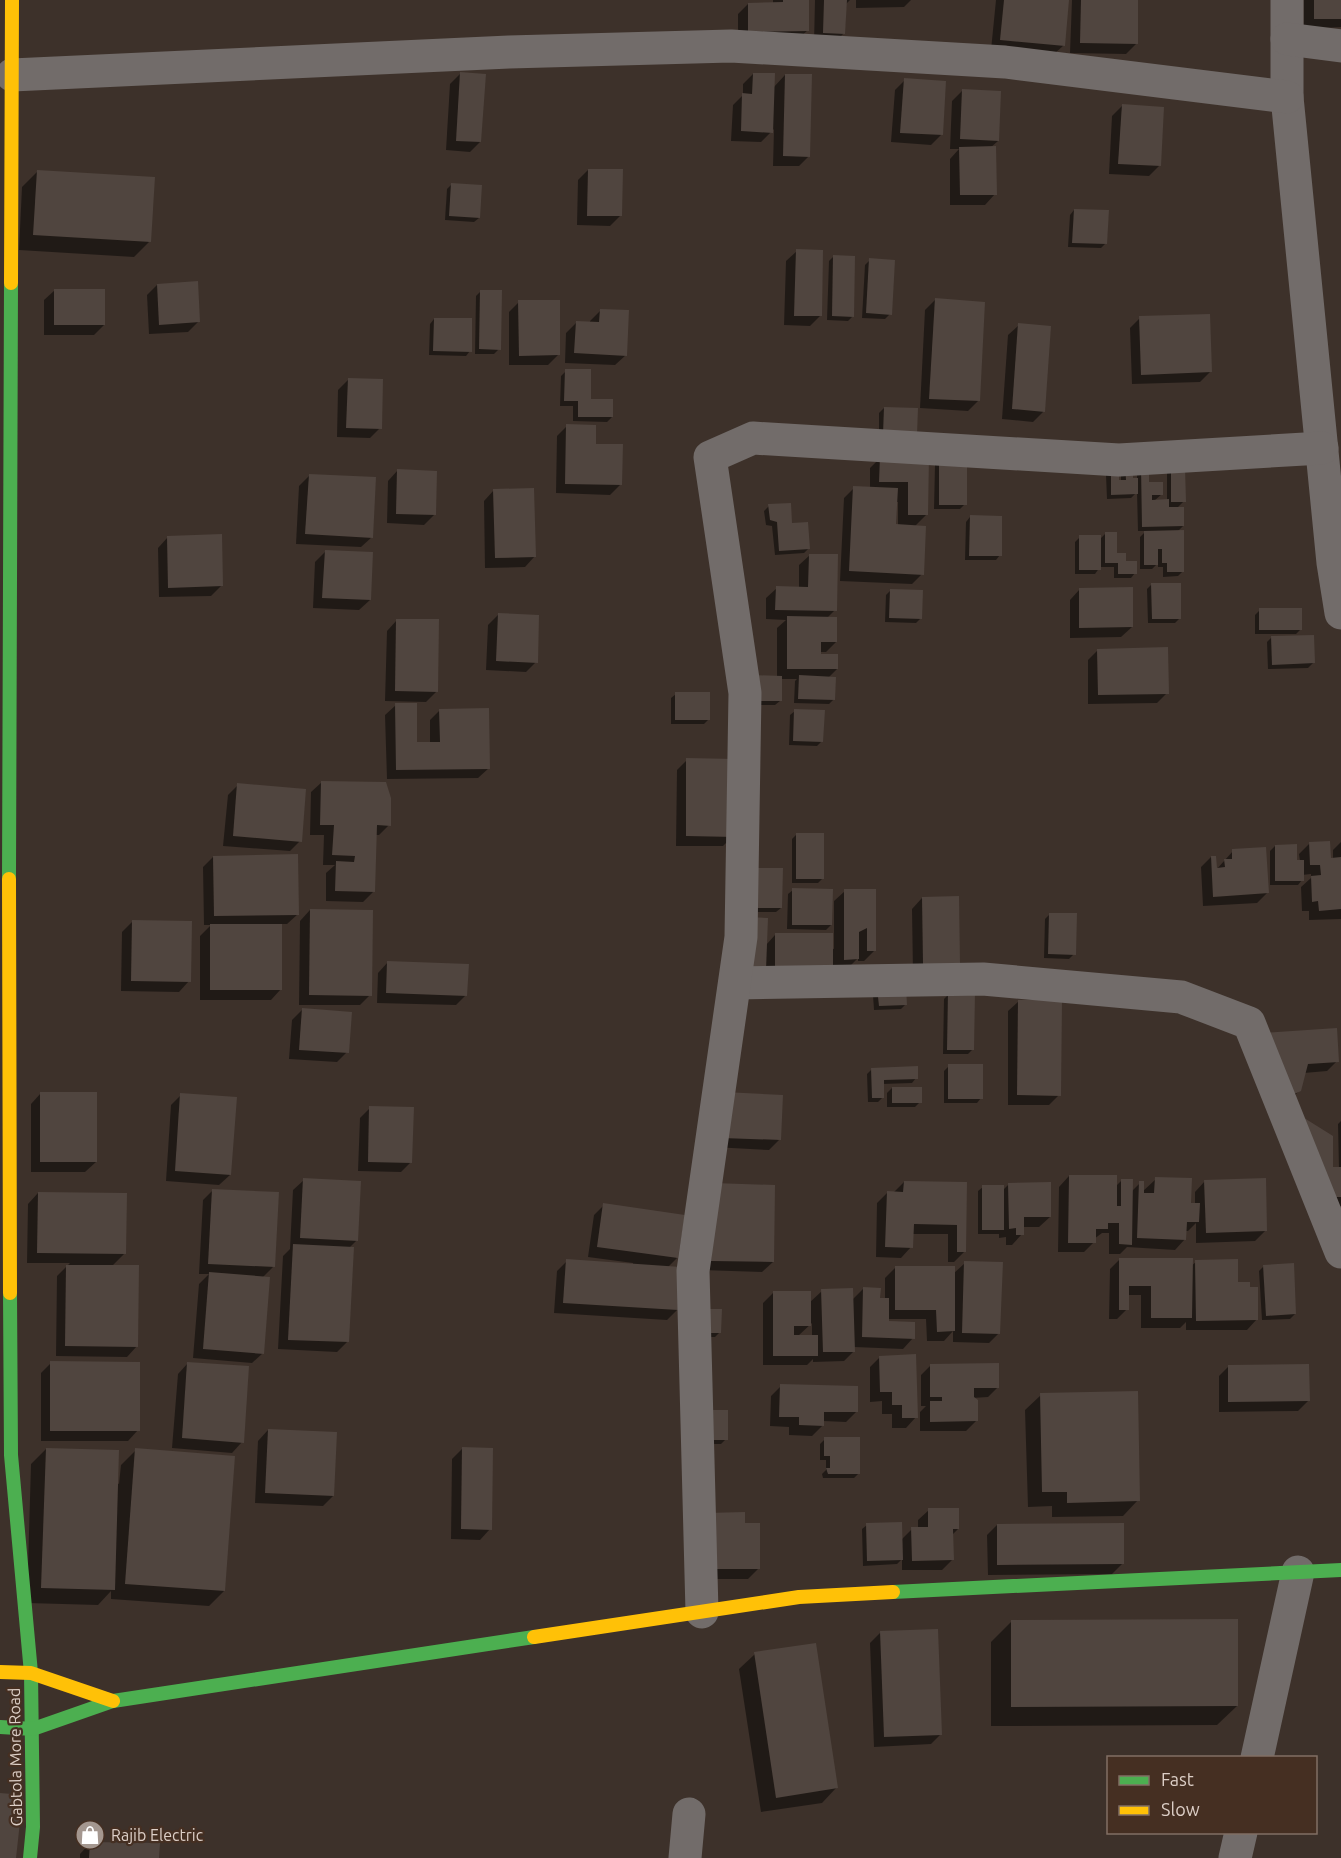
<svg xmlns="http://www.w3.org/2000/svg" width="1341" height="1858" font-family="Ubuntu,sans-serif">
	<rect width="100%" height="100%" fill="#3d312a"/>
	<g fill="#0007" fill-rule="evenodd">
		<path d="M773,0H807L808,30L797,40L738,41V14L748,4H773Z"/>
		<path d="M815,0H850L845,5L844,33L834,43H814Z"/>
		<path d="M856,0H911L904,7L856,8Z"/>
		<path d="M996,0H1068L1064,45L1053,55L991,50Z"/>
		<path d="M1072,0H1137L1136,44L1126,54L1070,53Z"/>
		<path d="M1304,0H1341V27L1304,29Z"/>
		<path d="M461,73L480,142L470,152L446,150L450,84Z"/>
		<path d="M753,74L773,88L785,75L809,156L799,166H773L774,129L761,142L731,141L733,105L743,95V84Z"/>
		<path d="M905,80L941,135L931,145L891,142L895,90Z"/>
		<path d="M962,91L998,141L990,148L995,194L985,205H950V159L959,149H950L952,101Z"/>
		<path d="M1122,106L1159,166L1149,176L1109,174L1112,116Z"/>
		<path d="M588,170L621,215L610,226L577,225L578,180Z"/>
		<path d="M38,171L149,242L134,257L19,250L22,187Z"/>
		<path d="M452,184L479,218L474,222L445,220L447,189Z"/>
		<path d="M1074,210L1106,243L1101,248L1068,247L1070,215Z"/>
		<path d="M797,251L820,316L810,326L784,325L786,261Z"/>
		<path d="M833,257L853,316L848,321L827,320L829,261Z"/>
		<path d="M870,260L890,314L885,319L862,318L865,265Z"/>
		<path d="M157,285L198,322L188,332L149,334L147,295Z"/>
		<path d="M55,290L104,325L94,335H44V300Z"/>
		<path d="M481,291L499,349L494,354H475L476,296Z"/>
		<path d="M935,300L978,401L968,411L920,408L925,310Z"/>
		<path d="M519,302L559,354L548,365H509V312Z"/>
		<path d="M601,310L626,355L615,365L565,363L566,333L576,323L590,324V321Z"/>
		<path d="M1140,318L1210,372L1200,382L1132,384L1130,328Z"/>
		<path d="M434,319L470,351L466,356L429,355L430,324Z"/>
		<path d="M1019,325L1043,412L1033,422L1002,419L1008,335Z"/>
		<path d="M566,371L590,400L612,417L607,422L573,421V406H560L561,376Z"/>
		<path d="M349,379L380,428L370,438L337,437L338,390Z"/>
		<path d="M884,408L911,439L879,438V413Z"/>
		<path d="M567,426L594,445L621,484L610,495L556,493L557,436Z"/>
		<path d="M880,458H927L926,515L915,526L922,574L912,584L840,581L844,498L854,488H870V468ZM896,502H898V525H894Z"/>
		<path d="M940,461L965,504L960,509H934L935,465Z"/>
		<path d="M1142,468L1148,484L1162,494L1154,501H1167V473L1172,468L1184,501L1177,508L1183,526L1177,532L1183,571L1178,576L1163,577V567H1158V563L1152,569H1140V537L1146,531H1138L1137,492L1131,498L1107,499L1106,475L1111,470L1118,481H1121V472L1132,480H1137V473Z"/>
		<path d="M398,470L434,515L424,525L387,523L388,481Z"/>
		<path d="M309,476L372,537L361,547L296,544L299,486Z"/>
		<path d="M494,490L535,556L525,567L485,568L484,501Z"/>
		<path d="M769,506L791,525L809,548L804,553L775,555L772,526L766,525L764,511Z"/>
		<path d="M970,517L1000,555L996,560H965L966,522Z"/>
		<path d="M1106,533L1115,555L1135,573L1131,578H1114V567H1100L1095,574H1075V542L1080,537L1099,540Z"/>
		<path d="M168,537L221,586L211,596L159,597L158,548Z"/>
		<path d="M325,552L370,600L359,610L313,608L315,562Z"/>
		<path d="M810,555L835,610L827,618L836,642L826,652H819V656L837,669L828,678L834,699L829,704L794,703L795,681L797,679H781L780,701L775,705H747L777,677V628L786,620L766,619V598L777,588H799V565Z"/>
		<path d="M1152,584L1180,618L1175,623H1148L1147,589Z"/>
		<path d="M1080,589L1132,627L1121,637L1070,638V600Z"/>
		<path d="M890,591L921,618L916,623L885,622L886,595Z"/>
		<path d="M1260,610L1301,629L1296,634H1255V615Z"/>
		<path d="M498,615L536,662L526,672L486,670L488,625Z"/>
		<path d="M397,620L437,691L426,702L385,701L387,631Z"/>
		<path d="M1272,637L1313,663L1308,668L1268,669L1267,642Z"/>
		<path d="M1098,650L1167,693L1157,703L1088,704V660Z"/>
		<path d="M676,694L709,719L704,724H671V698Z"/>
		<path d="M396,705L416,744H430V720L440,710L489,768L478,778L387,779L385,715Z"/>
		<path d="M795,711L822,741L817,746L789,745L790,715Z"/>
		<path d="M687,760L733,836L723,846H676L677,770Z"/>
		<path d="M322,782L389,825L379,835H375L373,892L363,902L326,901V873L335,865H323L324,835H310L311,792Z"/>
		<path d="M238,785L300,841L290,851L223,846L228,795Z"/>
		<path d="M797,834L823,878L818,883H792V839Z"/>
		<path d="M1341,842V919L1309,920V911H1302L1301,887L1311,878V874L1302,875V880L1298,885H1270V851L1275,846L1296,861H1300L1299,854L1310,843L1330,859H1333V850Z"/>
		<path d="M1233,851L1267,893L1257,903L1203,906L1201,867L1211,857L1216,870Z"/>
		<path d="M213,857L298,914L287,924H281V989L271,1000H200V936L211,925H204L203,867Z"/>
		<path d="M745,874L781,908L776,912H745Z"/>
		<path d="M793,890L831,925L826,930L787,929L788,894Z"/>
		<path d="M845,891H874V951L864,961H858V958L847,969L765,979L766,945L775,935L834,949V901Z"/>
		<path d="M922,898L958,963L913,974L912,909Z"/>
		<path d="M310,910L370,995L360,1005H299L300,921Z"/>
		<path d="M1050,914L1074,954L1069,959L1044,958L1045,919Z"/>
		<path d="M132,922L189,981L179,992L121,991L122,932Z"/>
		<path d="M388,962L466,995L456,1005L377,1003L378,973Z"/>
		<path d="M949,994L973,1049L968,1054H943L944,999Z"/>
		<path d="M873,995L906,1004L901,1009L874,1010Z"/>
		<path d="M1019,1001L1059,1095L1049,1105H1008V1011Z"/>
		<path d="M302,1010L347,1052L337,1062L289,1059L292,1020Z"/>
		<path d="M1265,1034L1337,1061L1327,1071L1304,1073L1300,1090L1289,1101Z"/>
		<path d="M949,1066L981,1098L977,1103H944V1071Z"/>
		<path d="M872,1069L916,1078L912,1083L882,1084L883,1097L878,1102H868L867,1074Z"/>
		<path d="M892,1088L920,1102L915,1107H887V1093Z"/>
		<path d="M41,1093L96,1162L85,1172H31V1104Z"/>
		<path d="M181,1095L230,1175L219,1185L166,1181L171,1105Z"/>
		<path d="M714,1104L779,1140L769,1150L713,1147Z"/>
		<path d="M370,1108L411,1162L401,1172L358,1171L360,1118Z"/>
		<path d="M1341,1121V1206L1321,1207L1332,1169H1339L1338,1124Z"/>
		<path d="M1069,1176L1116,1186L1122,1180L1131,1192L1140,1183L1142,1192L1156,1179L1190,1204L1195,1205V1192L1205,1181L1265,1231L1255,1241L1196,1243V1223L1188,1231H1185V1239L1175,1250L1127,1247L1120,1254H1109V1233H1102L1094,1239V1242L1084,1252H1058L1059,1187Z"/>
		<path d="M304,1180L357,1240L348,1249L347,1342L337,1352L278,1349L283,1256L290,1249L293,1190Z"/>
		<path d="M904,1182L966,1183L965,1251L954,1262H948V1234H912L911,1247L901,1258L876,1257L877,1203L887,1193H893Z"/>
		<path d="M1009,1184L1050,1217L1039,1227H1022V1234L1012,1245H1006V1237L999,1238V1234H978V1191L983,1187L1003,1190Z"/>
		<path d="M213,1190L273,1267L262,1278L263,1353L252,1363L193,1358L199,1284L209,1274H199L203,1200Z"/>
		<path d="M38,1193L124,1254L112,1266L137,1346L127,1357L56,1356L57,1276L70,1263H27L28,1204Z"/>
		<path d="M703,1195L773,1262L762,1272L701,1270Z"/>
		<path d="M604,1205L677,1258L667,1268L677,1310L667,1320L554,1313L557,1271L567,1261L633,1266V1263L588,1257L594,1215Z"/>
		<path d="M1120,1259L1191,1266L1196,1262L1236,1284L1257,1319L1247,1330H1186V1322L1180,1328H1141V1295H1128L1127,1309L1117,1319H1109L1110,1269Z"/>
		<path d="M965,1263L999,1333L989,1343L953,1342V1331L944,1341H927L926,1319H887V1323L913,1338L903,1349L854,1347V1351L844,1361L813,1362V1359L807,1365H763V1303L773,1293L809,1303L822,1291L852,1300L863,1289L879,1300H885V1278L895,1268L953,1274ZM812,1323V1336H798Z"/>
		<path d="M1264,1266L1295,1314L1290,1319L1262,1320L1259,1271Z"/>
		<path d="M694,1315L720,1332L715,1337H706Z"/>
		<path d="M880,1357L916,1417L906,1428H892V1414H882V1401L870,1402V1367Z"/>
		<path d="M51,1363L138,1430L128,1441H41V1373Z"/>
		<path d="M188,1363L242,1442L232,1453L172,1448L178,1374Z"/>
		<path d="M931,1365L998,1387L988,1397L972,1398L976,1421L966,1431H920V1412L926,1406H921V1375Z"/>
		<path d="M1229,1366L1308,1401L1298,1411L1219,1412V1376Z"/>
		<path d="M781,1386L856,1412L846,1422L823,1421V1425L812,1436L789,1435V1427L770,1426L771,1396Z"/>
		<path d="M1041,1395L1138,1500L1123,1516L1052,1517V1506L1028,1507L1025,1410Z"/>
		<path d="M726,1411V1439L721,1444H702Z"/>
		<path d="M268,1430L333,1496L323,1506L255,1503L258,1441Z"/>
		<path d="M825,1439L859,1473L854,1478H823L822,1474L826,1470V1460H820V1444Z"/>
		<path d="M46,1449L119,1484L121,1465L136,1450L224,1591L209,1606L111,1599V1591L98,1605L27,1603L31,1464Z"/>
		<path d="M462,1449L490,1529L480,1540L451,1539L452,1459Z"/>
		<path d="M929,1510L958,1529L952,1535V1560L942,1570H902V1559L897,1564L863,1566L862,1529L867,1525L901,1540L912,1529L918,1528V1520Z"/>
		<path d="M744,1524L758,1569L748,1579H704Z"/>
		<path d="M997,1525L1122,1564L1112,1574L988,1575L987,1535Z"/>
		<path d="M1011,1622L1237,1706L1217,1725L991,1726V1642Z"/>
		<path d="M880,1633L941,1734L931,1744L874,1747L870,1643Z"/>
		<path d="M755,1654L837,1787L822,1803L761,1812L739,1669Z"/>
		<path d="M90,1843L158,1858H80V1854Z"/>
	</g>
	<g fill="#50453f">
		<path d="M783,0H809V31L748,32V3L783,2Z"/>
		<path d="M824,0H847L845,34L823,33Z"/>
		<path d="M1004,0H1069L1065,46L1000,40Z"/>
		<path d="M1081,0H1138V44L1080,43Z"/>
		<rect x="1314" y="0" width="27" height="19"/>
		<path d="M460,72L486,74L481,142L456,141Z"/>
		<path d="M753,73H775L773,133L741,131L742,93L752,94Z"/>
		<path d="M785,74H812L810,157L783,156Z"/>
		<path d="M904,78L946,81L943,135L900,133Z"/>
		<path d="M962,89L1001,91L999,141L960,139Z"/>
		<path d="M1122,104L1164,107L1161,166L1118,164Z"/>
		<path d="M996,146L997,195H960L959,147Z"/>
		<path d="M588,169H623L622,216H587Z"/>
		<path d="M37,170L155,177L151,242L33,235Z"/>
		<path d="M451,183L482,185L480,218L449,216Z"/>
		<path d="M1074,209L1109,210L1107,244L1072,243Z"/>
		<path d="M796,249L823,250L822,316H794Z"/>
		<path d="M833,255L855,256L854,317L832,316Z"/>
		<path d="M869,258L895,260L892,315L866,313Z"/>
		<path d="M198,281L200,322L159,325L157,284Z"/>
		<rect x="54" y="289" width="51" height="36"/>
		<path d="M480,290H502L501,350L479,349Z"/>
		<path d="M935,298L985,302L980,401L929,399Z"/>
		<path d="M518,300H560V355L519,356Z"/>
		<path d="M600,309L629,310L627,356L574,353L576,321L599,322Z"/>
		<path d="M1210,314L1212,372L1141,375L1139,316Z"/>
		<path d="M434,318H472V352L433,351Z"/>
		<path d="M1018,323L1051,326L1045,412L1012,409Z"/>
		<path d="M565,369H591V399H613V417H578V401H564Z"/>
		<path d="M348,378L383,379L382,429L346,428Z"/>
		<path d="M884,407L918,408L917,435L883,434Z"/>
		<path d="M566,424L596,425V444H623L622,485L565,484Z"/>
		<path d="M880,456H929L928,515H908V482H879Z"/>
		<rect x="939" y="459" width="28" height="46"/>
		<path d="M1125,465H1133V478H1138V494L1111,495V468H1119V480H1126Z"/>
		<path d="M1141,467H1149V482H1163V495H1152V500L1169,499V507H1184V526L1142,527Z"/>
		<path d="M1171,467H1185L1186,502H1171Z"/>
		<path d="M397,469L437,471L436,515L396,514Z"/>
		<path d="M309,474L376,477L373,538L305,534Z"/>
		<path d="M853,486L898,488L896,524L926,526L924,575L849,571Z"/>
		<path d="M534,488L536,557L495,558L493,489Z"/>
		<path d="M791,503L792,523L808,522L810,549L779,551L777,522L770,520L768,504Z"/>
		<path d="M970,515L1002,516V556H969Z"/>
		<path d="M1184,530V572H1167V563H1162V549H1158V565H1144V531Z"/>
		<path d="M1105,532H1117V553H1126V561H1137V574H1118V563H1105Z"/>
		<path d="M222,534L223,586L168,588L167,536Z"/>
		<rect x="1079" y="535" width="22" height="35"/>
		<path d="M325,550L373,552L371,600L322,598Z"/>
		<path d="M809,554H838L837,611L775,610L776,586L808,587Z"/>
		<path d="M1151,583H1181V619H1152Z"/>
		<path d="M1133,587V627L1079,628V588Z"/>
		<path d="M890,589L923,590L922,619L889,618Z"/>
		<rect x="1259" y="608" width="43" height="22"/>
		<path d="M498,613L539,615L538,663L496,661Z"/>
		<path d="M787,616L837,617V642H821V654H838V669H787Z"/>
		<path d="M396,619H439L438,692L395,691Z"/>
		<path d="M1314,635L1315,663L1272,665L1271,636Z"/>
		<path d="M1168,647L1169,694L1098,695L1097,649Z"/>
		<path d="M752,675L782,676V701H752Z"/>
		<path d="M799,675L836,677L835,700L798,699Z"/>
		<rect x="675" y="692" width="35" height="28"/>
		<path d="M395,703H417V742H440L439,709L489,708L490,769L396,770Z"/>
		<path d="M794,709L825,710L823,742L793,741Z"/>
		<path d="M686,758L735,759V837L686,836Z"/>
		<path d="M321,781L386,782L391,798V826L377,825L375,892L335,891L336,861L354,862L355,856L332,855L334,825H320Z"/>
		<path d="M237,783L306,789L302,842L233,836Z"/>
		<rect x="796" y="833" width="28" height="46"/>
		<path d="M1330,841L1331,858L1341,857V909L1319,911L1318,901L1312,902L1311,876L1321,875L1320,865H1310L1309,842Z"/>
		<path d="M1297,844V860H1304V881H1275V845Z"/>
		<path d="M1266,847L1269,893L1213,897L1211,856H1216L1217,868L1225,867L1224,859H1232V849Z"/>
		<path d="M298,854L299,915L214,916L213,856Z"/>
		<path d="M749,868H783L782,908H749Z"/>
		<path d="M792,888L833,889L832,925H792Z"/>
		<path d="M844,889H876V951H867V928L859,932V959L844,960Z"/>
		<path d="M959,896L960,964H923L922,897Z"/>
		<path d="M310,909L373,910L372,996L309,995Z"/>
		<path d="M1049,913H1077L1076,955L1048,954Z"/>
		<path d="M747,917L768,918L766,970L745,969Z"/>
		<path d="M132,920L192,921L191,982L131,981Z"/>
		<rect x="210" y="924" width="72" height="66"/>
		<rect x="775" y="933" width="58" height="36"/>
		<path d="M387,961L469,964L467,996L386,993Z"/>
		<path d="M906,987L907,1005L879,1006L877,988Z"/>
		<path d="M948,992H975L974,1050H947Z"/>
		<path d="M1018,1000H1062L1061,1096L1017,1095Z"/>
		<path d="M302,1008L352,1012L349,1053L299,1050Z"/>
		<path d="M1337,1028L1339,1062L1308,1064L1301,1091L1290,1096L1264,1033Z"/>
		<rect x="948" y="1064" width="35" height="35"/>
		<path d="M918,1066V1079L884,1080V1098H872L871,1068Z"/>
		<rect x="892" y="1087" width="30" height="16"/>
		<rect x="40" y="1092" width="57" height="70"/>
		<path d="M724,1092L783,1095L781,1140L722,1138Z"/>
		<path d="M180,1093L237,1097L231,1175L175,1171Z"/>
		<path d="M369,1106L414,1107L412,1163L368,1162Z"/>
		<path d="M1301,1116L1333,1136V1167H1341V1197H1331Z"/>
		<path d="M1069,1175H1117V1206H1121V1179H1133L1132,1245L1119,1244V1223H1108V1229H1096V1243H1068Z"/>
		<path d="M1155,1177L1192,1178L1191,1203H1200L1199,1222H1187L1186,1240L1137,1238L1139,1181H1144V1193H1154Z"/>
		<path d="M303,1178L361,1181L358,1241L300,1238Z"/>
		<path d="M1266,1178L1267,1231L1206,1233L1204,1180Z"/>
		<path d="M904,1181L967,1182L966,1252H957V1225L914,1224L913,1248L885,1247L887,1191L903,1192Z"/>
		<path d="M1051,1182V1217H1024V1235H1016V1228L1009,1229L1008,1183Z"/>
		<path d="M713,1183L775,1185L774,1262L711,1261Z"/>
		<rect x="982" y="1185" width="22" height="45"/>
		<path d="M212,1189L279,1192L275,1267L208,1264Z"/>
		<path d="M38,1192L127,1193L126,1254L37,1253Z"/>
		<path d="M603,1203L685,1215L678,1258L597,1247Z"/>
		<path d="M293,1244L354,1247L349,1342L288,1340Z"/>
		<path d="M1119,1258H1193L1192,1318H1151V1286H1129V1310H1119Z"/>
		<path d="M566,1259L681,1267L678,1310L563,1303Z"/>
		<path d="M1238,1259V1282H1250V1287H1258V1320L1196,1321L1195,1260Z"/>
		<path d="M964,1261L1003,1262L1000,1334L962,1333Z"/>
		<path d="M1294,1263L1296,1314L1266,1316L1263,1265Z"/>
		<path d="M66,1265H139L138,1347L65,1346Z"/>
		<path d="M895,1266H955V1331L937,1332L936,1310H895Z"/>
		<path d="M209,1272L270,1277L264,1354L203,1349Z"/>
		<path d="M863,1287L881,1288L880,1298H889V1321L915,1322V1339L862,1337Z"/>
		<path d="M853,1288L855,1352H823L821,1289Z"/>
		<path d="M773,1291H811V1326H794V1335H818V1356H773Z"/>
		<path d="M698,1309H722L721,1333H708Z"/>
		<path d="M916,1354L918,1418H902V1405H892V1392H880L879,1356Z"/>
		<path d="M50,1361L140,1362V1431H50Z"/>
		<path d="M187,1362L249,1366L244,1443L182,1438Z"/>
		<path d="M999,1363V1388H974V1397L978,1400V1421L930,1422V1401H942V1397H930V1364Z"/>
		<path d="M1309,1364L1310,1401L1228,1402V1365Z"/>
		<path d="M780,1384L858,1386V1412H824V1426L799,1425V1417H779Z"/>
		<path d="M1138,1391L1140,1501L1067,1503V1492H1042L1040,1393Z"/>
		<rect x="706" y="1410" width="22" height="30"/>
		<path d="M268,1429L337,1432L334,1496L265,1493Z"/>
		<path d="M824,1437H860V1474H828L826,1468H830V1456H824Z"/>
		<path d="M462,1447L493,1448L492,1530L461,1529Z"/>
		<path d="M46,1448L119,1450L115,1590L41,1588Z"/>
		<path d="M135,1448L235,1456L225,1591L125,1584Z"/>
		<path d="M928,1508H959V1529H953L954,1560L912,1561L911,1527H928Z"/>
		<path d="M745,1512V1523H760V1569H713L706,1513Z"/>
		<path d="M902,1522L903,1560L867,1561L866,1523Z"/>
		<path d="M1124,1523V1564L997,1565V1524Z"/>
		<path d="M1238,1619V1706L1011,1707V1620Z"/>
		<path d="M938,1629L942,1735L884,1737L880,1631Z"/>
		<path d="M816,1643L838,1788L776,1798L754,1652Z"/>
		<path d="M0,1793L23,1795L16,1858H0Z"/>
		<path d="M90,1842L160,1843L159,1858H89Z"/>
	</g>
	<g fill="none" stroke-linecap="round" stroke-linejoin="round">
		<g stroke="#726c6a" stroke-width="33">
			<path d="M1287,0V97L1333,563L1341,613"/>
			<path d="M1287,39L1341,46"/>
			<path d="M12,75L509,52L731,46L1005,62L1287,97"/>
			<path d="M735,983L983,979L1181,997L1249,1023L1341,1252"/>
			<path d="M702,1612L693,1271L741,937L745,693L710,457L753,438L1119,460L1322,448"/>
			<path d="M1257,1758L1298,1572"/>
			<path d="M685,1858L689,1814"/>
			<path d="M1235,1858L1241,1832"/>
		</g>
		<g stroke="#4caf50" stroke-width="14">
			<path d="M9,879L11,283"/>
			<path d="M10,1293L11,1455L31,1673L33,1827L30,1858"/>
			<path d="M893,1592L1341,1570"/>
			<path d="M0,1727L33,1729L113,1701L534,1637"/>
		</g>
		<g stroke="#ffc107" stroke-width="14">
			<path d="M11,283L12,0"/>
			<path d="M9,879L10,1293"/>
			<path d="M534,1637L799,1597L893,1592"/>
			<path d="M0,1672L31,1673L113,1701"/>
		</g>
	</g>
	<defs>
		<g id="shop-disc" transform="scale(1.5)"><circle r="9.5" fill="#a4978f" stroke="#452f22"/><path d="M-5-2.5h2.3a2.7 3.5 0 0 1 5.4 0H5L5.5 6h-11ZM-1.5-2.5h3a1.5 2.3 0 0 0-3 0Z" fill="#fff"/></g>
	</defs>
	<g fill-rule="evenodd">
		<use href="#shop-disc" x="90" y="1835"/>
	</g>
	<g text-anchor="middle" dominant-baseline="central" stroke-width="4.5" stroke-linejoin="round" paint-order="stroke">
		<g font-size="16" fill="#dccec6" stroke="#452f22">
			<text transform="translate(15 1757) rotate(-91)">Gabtola More Road</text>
		</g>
		<g font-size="16" fill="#dccec6" stroke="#452f22" text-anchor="start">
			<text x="111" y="1835">Rajib Electric</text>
		</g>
	</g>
	<rect x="1107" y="1756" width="210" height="78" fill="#452f22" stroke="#816f64" stroke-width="1.5"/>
	<rect x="1119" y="1776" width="30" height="9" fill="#4caf50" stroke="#816f64" stroke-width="1.5"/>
	<text x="1161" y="1786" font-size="18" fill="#dccec6">Fast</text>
	<rect x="1119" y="1806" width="30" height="9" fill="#ffc107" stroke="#816f64" stroke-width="1.5"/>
	<text x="1161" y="1816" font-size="18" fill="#dccec6">Slow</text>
</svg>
